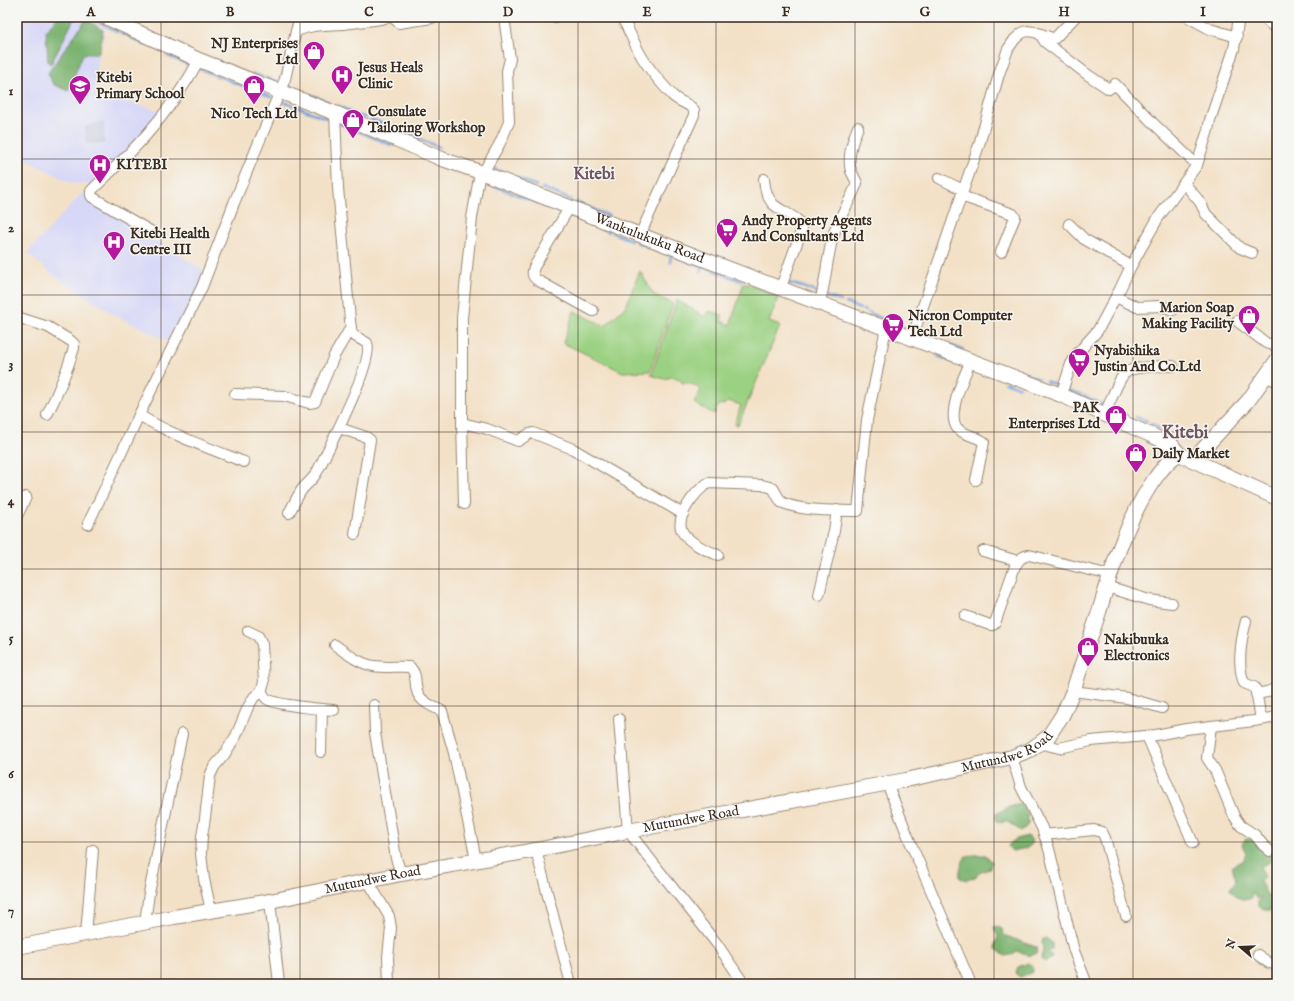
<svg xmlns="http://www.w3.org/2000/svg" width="1294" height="1001" font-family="'IM FELL English',serif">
	<rect width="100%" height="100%" fill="#f6f6f2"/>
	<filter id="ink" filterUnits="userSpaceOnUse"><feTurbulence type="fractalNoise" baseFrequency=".025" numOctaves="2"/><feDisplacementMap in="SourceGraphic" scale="8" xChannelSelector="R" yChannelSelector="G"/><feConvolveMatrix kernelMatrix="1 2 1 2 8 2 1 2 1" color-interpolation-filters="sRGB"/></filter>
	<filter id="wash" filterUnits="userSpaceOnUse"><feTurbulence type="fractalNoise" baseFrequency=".012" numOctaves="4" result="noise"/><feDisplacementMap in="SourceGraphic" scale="16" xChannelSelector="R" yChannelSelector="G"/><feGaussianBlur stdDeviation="0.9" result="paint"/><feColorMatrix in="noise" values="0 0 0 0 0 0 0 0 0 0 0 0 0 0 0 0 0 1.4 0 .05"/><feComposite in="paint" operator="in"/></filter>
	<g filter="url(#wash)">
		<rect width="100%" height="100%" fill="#f3e1c7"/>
		<g fill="#d7d7f8">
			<path d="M17,17H84L105,29L97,60L95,95L123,101L162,111L142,134L92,185L72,183L17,155Z"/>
			<path d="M82,193L206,272L173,344L115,315L49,272V271L27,253Z"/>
		</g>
		<path fill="#bfc2dd" d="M95,122H104V144H85V128Z"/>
		<g fill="#9bd182" stroke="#6b7e50">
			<path d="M640,271L653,294L673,304L650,371L623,372L563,343L574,311L605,326L625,307Z"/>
			<path d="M744,283L779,296L769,322L780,326L738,425L735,424L741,405L728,401L724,405L719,404L714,414L694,403L701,390C696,386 689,382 682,383L680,379L671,377L665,379L651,375L677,300L705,317L709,311L723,315L721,321L730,325Z"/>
		</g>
		<g fill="#7cb370" stroke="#5c6e47">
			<path d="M58,17H75L51,64L48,62L46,31Z"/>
			<path d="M87,20L103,30L100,48L98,53L83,54L68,91L53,84L48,73L84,22Z"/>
			<path d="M1021,804L1028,813V825L1021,831L1006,821L1000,823L996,821V814L1009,807Z"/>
			<path d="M1028,836L1031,839L1032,844L1027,848L1012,851L1008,846C1012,840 1021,837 1028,836Z"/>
			<path d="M1246,839H1252L1256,842L1258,848L1262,849L1269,846L1271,856L1270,862L1260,867L1265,877L1260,881L1267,895L1277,896V911L1266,910L1258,906V902L1262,897L1257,899L1253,894L1250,899C1241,900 1235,898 1230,889L1236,880L1232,866L1243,861L1246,854L1242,844Z"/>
			<path d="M974,855H986L992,862L989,869L979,873L975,877L967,880L960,878C959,870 961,864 966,856Z"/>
			<path d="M997,926L1002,929L1003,933L1006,936L1036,947L1037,953C1030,957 1024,955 1017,951L1011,955L1005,956L995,948L996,942L998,936L995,931L994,927Z"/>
			<path d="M1046,938L1052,943V949L1047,952L1052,956L1051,959L1045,962L1041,959L1043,949L1042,942L1043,939Z"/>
			<path d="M1028,963L1033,967V972L1020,977L1016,974L1018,967Z"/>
		</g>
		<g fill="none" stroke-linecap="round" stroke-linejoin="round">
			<g stroke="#70a0da" stroke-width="2.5">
				<path d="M88,17L118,32"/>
				<path d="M121,34L127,35"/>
				<path d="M131,38L146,45"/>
				<path d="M168,56L192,66"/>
				<path d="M200,69L271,97"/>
				<path d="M253,74L262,77"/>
				<path d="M266,78L280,83"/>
				<path d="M287,85L306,93"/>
				<path d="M312,95L328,102"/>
				<path d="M279,100L331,120"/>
				<path d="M338,106L349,111"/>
				<path d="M358,115L366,118"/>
				<path d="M371,119L402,132"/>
				<path d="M338,123L392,145"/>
				<path d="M407,134L439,147"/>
				<path d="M490,167L536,186"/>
				<path d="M482,181L558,211"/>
				<path d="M542,188L571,200"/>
				<path d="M576,202L609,216"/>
				<path d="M569,215L596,226"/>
				<path d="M599,227L609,232"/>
				<path d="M613,233L631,240"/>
				<path d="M636,242L647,246"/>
				<path d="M650,247L742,281"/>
				<path d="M722,259L737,264"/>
				<path d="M670,262L671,255"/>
				<path d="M746,268L752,270"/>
				<path d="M701,272L703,267"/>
				<path d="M785,282L803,287L819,293"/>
				<path d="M826,296L841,301"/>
				<path d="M846,303L860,309"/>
				<path d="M863,310L866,311"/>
				<path d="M869,313L883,319"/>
				<path d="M890,322L905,328"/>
				<path d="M940,342L963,350"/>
				<path d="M938,356L961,365"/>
				<path d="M1020,372L1039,379"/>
				<path d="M1046,381L1061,387"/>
				<path d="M1005,382L1019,387"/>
				<path d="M1069,390L1081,395"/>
				<path d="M1084,396L1105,406"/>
				<path d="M1116,411L1126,415"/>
				<path d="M1136,417L1147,421"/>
				<path d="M1152,424L1159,429"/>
				<path d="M1146,441L1153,444"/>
				<path d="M1156,446L1162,450L1163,454"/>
			</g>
		</g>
	</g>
	<g filter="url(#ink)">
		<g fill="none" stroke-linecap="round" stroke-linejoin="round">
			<g stroke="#978672" stroke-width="12">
				<g id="street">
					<path d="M392,17L399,23L432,18"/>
					<path d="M554,17H555"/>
					<path d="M622,17C627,27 632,38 637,48C645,65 659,81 672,95C678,102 689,103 694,110V115L640,235"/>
					<path d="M1188,17L1210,29L1237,37"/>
					<path d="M1263,17L1277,30"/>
					<path d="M296,31L300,17"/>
					<path d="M1040,34L1045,42L1088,75L1109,89L1115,84L1152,122L1197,165"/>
					<path d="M483,173L500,143L509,122L507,71L510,59L505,24"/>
					<path d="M939,178L963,190"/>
					<path d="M764,179C765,188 766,195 772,203C780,212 802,217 802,229L781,287"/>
					<path d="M1184,183L1200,202L1206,214L1240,248L1252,253"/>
					<path d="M961,196L1013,214L1015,217L1001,252"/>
					<path d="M569,208L534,267C532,273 532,276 537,280L593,311"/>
					<path d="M1069,224L1084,239L1131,266"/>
					<path d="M152,232L92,197L91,195V191C110,172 130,154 148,133C167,111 185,86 199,60"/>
					<path d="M1116,297L1137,307L1161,306L1173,310"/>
					<path d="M820,302C826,280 827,256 834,233C840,215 851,200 857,183C855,179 853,175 851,171C847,157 852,141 858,127"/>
					<path d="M17,317L48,327L71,341L74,344V348C67,371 58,393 47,415"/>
					<path d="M1237,321L1266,343L1277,346"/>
					<path d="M912,338L979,145L999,74L1008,49L1015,39L1022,33L1027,31L1035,32L1052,38H1055L1075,17"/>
					<path d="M971,360C965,375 946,413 957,428C963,435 977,436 984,442L976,480"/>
					<path d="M1265,377L1277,381"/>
					<path d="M235,394L284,396L309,403L315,402L334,356L351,327"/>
					<path d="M1061,395L1071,364L1077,354L1098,330L1120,289L1131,266L1158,218L1197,165L1208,130L1210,120L1234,49L1239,17"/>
					<path d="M1105,414C1109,404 1118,381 1124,374C1131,366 1162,366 1173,366"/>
					<path d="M139,415C171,435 209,448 244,462"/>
					<path d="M462,423L487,429L518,441L529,434L533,433L573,449L683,514"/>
					<path d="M339,428L366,437L370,440L355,534"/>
					<path d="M464,504L462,421V318L472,218L480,172"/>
					<path d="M289,513C294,504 298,494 304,487C309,482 314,478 317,472C327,452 375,360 367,343L353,335L351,331L338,188L335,113"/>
					<path d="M17,516L26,497"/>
					<path d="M88,524L106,486L139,415L202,287L234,203L285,79L296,31C314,24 324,25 343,24C358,22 374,21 390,17"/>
					<path d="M983,551L1018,561"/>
					<path d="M718,555C706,550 691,544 683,533C673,518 696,491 708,483L762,485L773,488L781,502C802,512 835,510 858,511L867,420L886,328"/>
					<path d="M1107,587L1149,600L1172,603"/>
					<path d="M819,595L834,531L837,510"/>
					<path d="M965,616L990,625H993L995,623L1015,566C1019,560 1022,556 1029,555L1110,575"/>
					<path d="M1246,621C1241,640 1237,665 1244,683L1254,687L1256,690L1261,720"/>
					<path d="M335,645C346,653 360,664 374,666C386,668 398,666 410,667C418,676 414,680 417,691C419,701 433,707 442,711L454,753L476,860"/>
					<path d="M261,691C263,693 264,697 267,699C276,705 321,709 334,710"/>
					<path d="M1073,691L1127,698L1162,708"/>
					<path d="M1256,694L1267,692L1277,688"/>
					<path d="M374,705L375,733L396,858L401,874"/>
					<path d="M619,719L628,831L717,944L744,984"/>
					<path d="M1211,726L1207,758L1215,770L1234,816L1241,826L1255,835L1263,845L1270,851"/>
					<path d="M1147,736L1193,843"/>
					<path d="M1039,743L1059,748L1091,741L1156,735L1186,729L1254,721L1277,717"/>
					<path d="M321,752L322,710"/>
					<path d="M1012,757L1021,787L1042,828L1049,849L1074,951L1087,984"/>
					<path d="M887,783L911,844L971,984"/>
					<path d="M1044,835L1094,830L1102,832L1105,838L1126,916"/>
					<path d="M536,850L571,984"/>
					<path d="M368,881L389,916L391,928L388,957L389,984"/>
					<path d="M270,901L279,984"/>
					<path d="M211,911L204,879L201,854L202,836L205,818L210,776L214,767L224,755L236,736L248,707L254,697L261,691L264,683L262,644L258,636L248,631"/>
					<path d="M145,923L149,893L182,734"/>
					<path d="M86,934L93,850"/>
					<path d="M1258,955L1269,963L1277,964"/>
				</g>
			</g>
			<g stroke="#978672" stroke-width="16">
				<g id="secondary">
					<path id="s1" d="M105,17L199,60L335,113L442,159L483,173L640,235L1061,395L1171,444L1179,454L1277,498"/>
					<path d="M1193,460L1248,401L1277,360"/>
					<path id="s2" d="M17,947L174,917L270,901L401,874L536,850L628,831L906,780L1012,757L1030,750L1048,737L1063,714L1073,691C1082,665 1090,638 1099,612C1113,565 1127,518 1156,477C1163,468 1169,459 1179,454"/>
				</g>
			</g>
			<use href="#street" stroke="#fff" stroke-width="10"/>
			<use href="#secondary" stroke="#fff" stroke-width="14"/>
		</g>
	</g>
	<path fill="none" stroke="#3b2a1e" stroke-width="1" stroke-opacity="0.55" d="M161,17V984M300,17V984M439,17V984M578,17V984M716,17V984M855,17V984M994,17V984M1133,17V984M17,159H1277M17,295H1277M17,432H1277M17,569H1277M17,706H1277M17,842H1277"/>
	<defs>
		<g id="shop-pin" transform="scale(1.15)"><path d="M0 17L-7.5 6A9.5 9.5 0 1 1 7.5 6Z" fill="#b5179e" stroke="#f6f6f2"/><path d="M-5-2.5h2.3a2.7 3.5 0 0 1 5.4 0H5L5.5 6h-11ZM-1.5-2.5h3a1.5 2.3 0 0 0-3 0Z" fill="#fff"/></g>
		<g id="hospital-pin" transform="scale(1.15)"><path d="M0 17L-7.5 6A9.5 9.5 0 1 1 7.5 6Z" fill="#b5179e" stroke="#f6f6f2"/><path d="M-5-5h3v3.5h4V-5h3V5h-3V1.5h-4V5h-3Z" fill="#fff"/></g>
		<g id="school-pin" transform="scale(1.15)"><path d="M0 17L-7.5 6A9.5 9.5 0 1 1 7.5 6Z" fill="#b5179e" stroke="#f6f6f2"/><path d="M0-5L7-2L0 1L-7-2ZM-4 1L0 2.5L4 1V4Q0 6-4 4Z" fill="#fff"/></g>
		<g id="supermarket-pin" transform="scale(1.15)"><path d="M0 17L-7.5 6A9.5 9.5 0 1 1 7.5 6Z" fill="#b5179e" stroke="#f6f6f2"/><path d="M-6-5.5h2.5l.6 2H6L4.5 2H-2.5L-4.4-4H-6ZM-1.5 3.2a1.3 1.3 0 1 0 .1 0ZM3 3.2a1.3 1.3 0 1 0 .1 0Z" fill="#fff"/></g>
	</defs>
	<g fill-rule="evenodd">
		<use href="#shop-pin" x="314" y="52"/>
		<use href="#hospital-pin" x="342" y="76"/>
		<use href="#school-pin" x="80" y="86"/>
		<use href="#shop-pin" x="254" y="86"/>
		<use href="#shop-pin" x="353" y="120"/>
		<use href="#hospital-pin" x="100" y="165"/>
		<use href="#supermarket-pin" x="727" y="229"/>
		<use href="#hospital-pin" x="114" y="242"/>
		<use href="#shop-pin" x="1249" y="316"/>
		<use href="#supermarket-pin" x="893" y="324"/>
		<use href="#supermarket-pin" x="1079" y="359"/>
		<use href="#shop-pin" x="1116" y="416"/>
		<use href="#shop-pin" x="1136" y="454"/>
		<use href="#shop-pin" x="1088" y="648"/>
	</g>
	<g text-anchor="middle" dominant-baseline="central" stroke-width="3" stroke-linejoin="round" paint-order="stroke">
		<g font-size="14" font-weight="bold" fill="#3b2a1e" stroke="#f6f6f2" text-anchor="start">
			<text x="298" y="44" text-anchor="end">NJ Enterprises<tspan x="298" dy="16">Ltd</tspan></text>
			<text x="358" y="68">Jesus Heals<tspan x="358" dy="16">Clinic</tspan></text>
			<text x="96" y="78">Kitebi<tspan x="96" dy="16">Primary School</tspan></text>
			<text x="368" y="112">Consulate<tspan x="368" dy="16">Tailoring Workshop</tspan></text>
			<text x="254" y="114" text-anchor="middle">Nico Tech Ltd</text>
			<text x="116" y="165">KITEBI</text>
			<text x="742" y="221">Andy Property Agents<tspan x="742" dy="16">And Consultants Ltd</tspan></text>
			<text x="130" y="234">Kitebi Health<tspan x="130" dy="16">Centre III</tspan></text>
			<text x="1234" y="308" text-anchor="end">Marion Soap<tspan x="1234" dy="16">Making Facility</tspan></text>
			<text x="908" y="316">Nicron Computer<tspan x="908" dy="16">Tech Ltd</tspan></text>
			<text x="1094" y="351">Nyabishika<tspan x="1094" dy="16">Justin And Co.Ltd</tspan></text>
			<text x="1100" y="408" text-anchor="end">PAK<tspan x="1100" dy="16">Enterprises Ltd</tspan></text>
			<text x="1152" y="454">Daily Market</text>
			<text x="1104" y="640">Nakibuuka<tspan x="1104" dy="16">Electronics</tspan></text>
		</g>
		<g font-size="14" fill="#3b2a1e" stroke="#f6f6f2">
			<text stroke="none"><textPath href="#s1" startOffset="588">Wankulukuku Road</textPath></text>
			<text stroke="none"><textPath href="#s2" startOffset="1010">Mutundwe Road</textPath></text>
			<text stroke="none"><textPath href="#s2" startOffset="686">Mutundwe Road</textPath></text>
			<text stroke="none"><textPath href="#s2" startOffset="362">Mutundwe Road</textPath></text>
		</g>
		<g font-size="16" font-weight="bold" fill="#6f5562" stroke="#f6f6f2">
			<text x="594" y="175">Kitebi</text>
		</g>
		<g font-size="18" font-weight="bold" fill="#6f5562" stroke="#f6f6f2">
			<text x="1185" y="433">Kitebi</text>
		</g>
	</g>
	<rect width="1294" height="1001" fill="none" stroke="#f6f6f2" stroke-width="44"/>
	<g transform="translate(1240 947) rotate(289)" stroke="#f6f6f2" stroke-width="3" paint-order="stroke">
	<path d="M0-3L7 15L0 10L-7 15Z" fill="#3b2a1e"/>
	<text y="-6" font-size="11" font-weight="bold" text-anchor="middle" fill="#3b2a1e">N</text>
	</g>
	<rect x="22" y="22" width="1250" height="957" fill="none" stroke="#3b2a1e" stroke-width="1.5"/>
	<g font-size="13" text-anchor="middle" font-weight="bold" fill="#3b2a1e">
		<text x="91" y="16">A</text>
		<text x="230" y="16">B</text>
		<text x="369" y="16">C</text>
		<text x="508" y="16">D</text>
		<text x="647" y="16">E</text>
		<text x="786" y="16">F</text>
		<text x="925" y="16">G</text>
		<text x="1064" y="16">H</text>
		<text x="1203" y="16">I</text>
		<text x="11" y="95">1</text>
		<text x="11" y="232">2</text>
		<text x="11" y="368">3</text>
		<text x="11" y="505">4</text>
		<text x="11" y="642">5</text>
		<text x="11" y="778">6</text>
		<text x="11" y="915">7</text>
	</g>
</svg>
